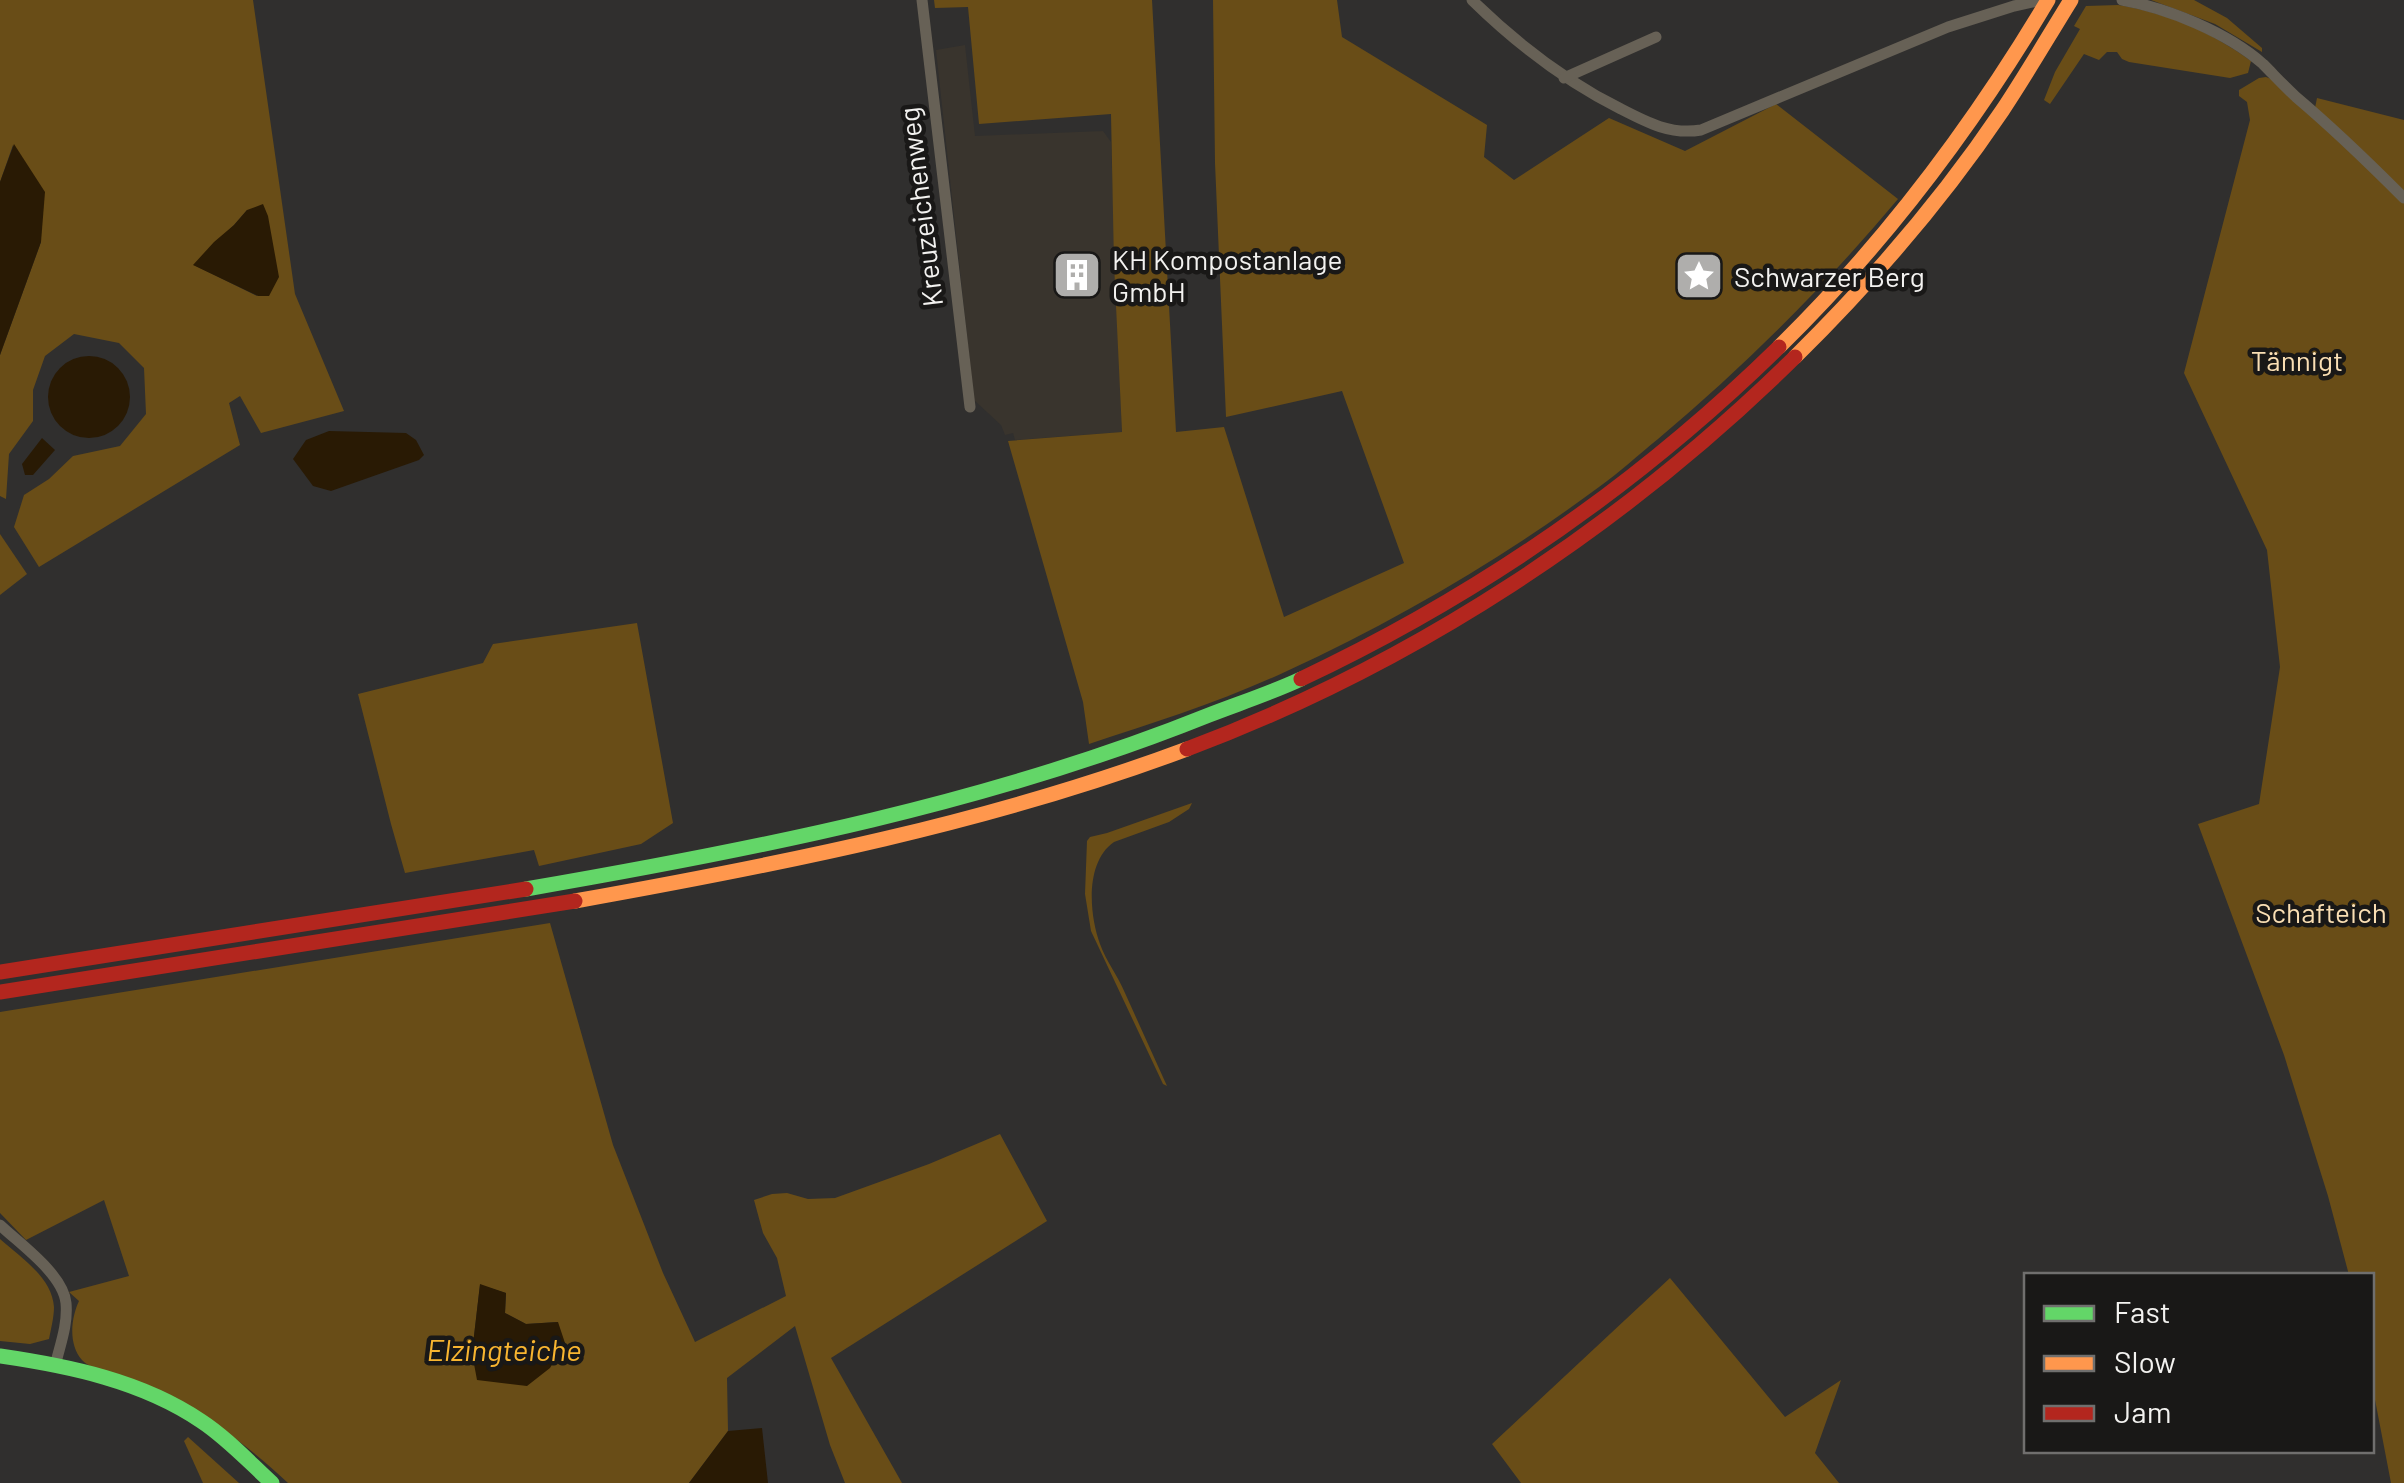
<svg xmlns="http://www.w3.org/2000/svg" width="2404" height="1483" font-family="Barlow,sans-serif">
	<rect width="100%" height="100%" fill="#302f2e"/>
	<path fill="#39342d" d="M965,45L975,136L1103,131L1111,142L1122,432L1015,440L1013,433L1005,435L1001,425L974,400L936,50Z"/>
	<g fill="#694d17" fill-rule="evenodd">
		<path d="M0,0H253L295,294L344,411L261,433L240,396L229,403L240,445L39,567L14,527L24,495L49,479L73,456L120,446L146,414L144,368L119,343L74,334L45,356L33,390V421L9,454L6,499L0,496V355L41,242L13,145L0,182ZM247,210L257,296L194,265L234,225Z"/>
		<path d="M934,0H1152L1176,432L1224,427L1284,617L1404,563L1342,391L1226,417L1215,163L1213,0H1337L1342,37L1487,125L1484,157L1514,180L1609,118L1685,151L1776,104L1898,199C1825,286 1745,366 1658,439C1638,455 1620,472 1599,487C1502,559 1397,620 1287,671C1223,701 1156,722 1089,744L1083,702L1008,441L1122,432L1114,263L1111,114L979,124L968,7L935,8Z"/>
		<path d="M2151,0H2194L2227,18L2262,48V52L2215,24Z"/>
		<path d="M2118,5C2167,13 2210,31 2251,61L2248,73L2230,78L2129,62L2122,59L2117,52H2107L2099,60L2084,54L2050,104L2044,100L2055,72L2080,29L2074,26L2086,6Z"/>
		<path d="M2266,77L2274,80L2314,113L2317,98L2404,120V1483H2391L2372,1384V1276L2349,1275L2328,1196L2284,1055L2198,824L2259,804L2280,667L2267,550L2184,373L2250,120L2247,102L2239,96V90L2259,78Z"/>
		<path d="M0,534L27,574L0,595Z"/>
		<path d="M637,623L673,823L641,844L539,866L534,850L405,873L391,824L358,694L483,663L493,644Z"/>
		<path d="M1192,803L1189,809L1169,822L1114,842C1085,862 1089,914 1100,944C1106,961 1118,976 1125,993C1139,1024 1153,1055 1167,1086L1163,1084L1091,931L1085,894L1087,841L1090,837L1107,833Z"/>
		<path d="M550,923L613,1145L663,1273L695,1342L786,1296L777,1258L763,1233L754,1200L772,1194L787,1193L808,1199L835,1198L929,1164L1000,1134L1047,1221L831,1358L902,1483H845L830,1445L795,1326L727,1378L728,1431L689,1483H288C251,1448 206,1415 161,1391C143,1382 92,1372 82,1360C68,1344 71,1318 79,1301L69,1292L129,1276L104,1200L26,1240L0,1213V1012ZM480,1285L506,1293L505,1313L526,1324L558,1322L472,1353Z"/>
		<path d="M0,1239C20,1257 52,1277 54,1307C54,1317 51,1329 49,1339L30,1344L0,1341Z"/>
		<path d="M1670,1278L1785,1417L1841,1380L1815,1453L1839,1483H1521L1492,1444Z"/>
		<path d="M188,1437L239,1483H203L184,1441Z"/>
	</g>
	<g fill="#291a04">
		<path d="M14,144L45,192L41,242L0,355V182Z"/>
		<path d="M263,204L268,216L279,277L269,296H258L193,265L214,242L234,225L247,210Z"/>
		<circle cx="89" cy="397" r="41"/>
		<path d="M329,431L406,433L416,440L424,455L419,460L331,491L313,486L293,459L306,440Z"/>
		<path d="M42,438L55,450L33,475H25L22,464Z"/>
		<path d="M480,1284L506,1293L505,1313L526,1324L558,1322L565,1343L550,1368L527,1386L477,1380L472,1353Z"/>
		<path d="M762,1428L768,1483H689L728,1431Z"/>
	</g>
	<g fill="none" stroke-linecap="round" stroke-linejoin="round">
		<g stroke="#676156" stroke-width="11">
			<path d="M922,0L970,407"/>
			<path d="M1472,0C1517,44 1565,81 1621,109C1648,123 1671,135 1701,130L1948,27L2014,6L2042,0"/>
			<path d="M2122,0C2168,8 2228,33 2263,64C2274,75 2284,86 2296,97C2334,129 2369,163 2404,198"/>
			<path d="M1564,78L1656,37"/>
			<path d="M0,1225C20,1244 63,1274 66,1303C68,1325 60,1345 55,1366"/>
		</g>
		<g stroke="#63d668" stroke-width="15">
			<path d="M526,889C758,849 990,803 1209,715C1240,703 1271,693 1301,679"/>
			<path d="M0,1356C69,1366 142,1381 201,1421C227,1438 249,1462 272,1483"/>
		</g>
		<g stroke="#ff974d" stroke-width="15">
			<path d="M1779,347C1884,244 1973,126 2048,0"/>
			<path d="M1795,357C1871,282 1942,200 2002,111C2026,75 2048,37 2071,0"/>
			<path d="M575,901C782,864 989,823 1187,749"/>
		</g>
		<g stroke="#b3261e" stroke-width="15">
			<path d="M1301,679C1479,595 1638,485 1779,347"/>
			<path d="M1187,749C1414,664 1622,527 1795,357"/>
			<path d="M0,972L526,889"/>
			<path d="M0,992L575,901"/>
		</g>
	</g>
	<defs>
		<g id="building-square" transform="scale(2.5)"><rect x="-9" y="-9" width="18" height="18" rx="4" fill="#afaeac" stroke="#191817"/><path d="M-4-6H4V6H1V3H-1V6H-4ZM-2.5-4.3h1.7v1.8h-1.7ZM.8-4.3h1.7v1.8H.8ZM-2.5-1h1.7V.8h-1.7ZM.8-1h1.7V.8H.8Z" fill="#fff"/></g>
		<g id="sight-square" transform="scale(2.5)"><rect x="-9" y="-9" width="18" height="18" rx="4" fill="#afaeac" stroke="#191817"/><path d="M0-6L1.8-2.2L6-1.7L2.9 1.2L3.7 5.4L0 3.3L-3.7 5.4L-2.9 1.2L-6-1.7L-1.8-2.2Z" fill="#fff"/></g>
	</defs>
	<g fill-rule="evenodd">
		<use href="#building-square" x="1077" y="275"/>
		<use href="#sight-square" x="1699" y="276"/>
	</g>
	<g text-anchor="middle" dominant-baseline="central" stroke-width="9" stroke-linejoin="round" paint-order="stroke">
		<g font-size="28" fill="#f3f2f0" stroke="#191817">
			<text transform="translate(920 207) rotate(-97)">Kreuzeichenweg</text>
		</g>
		<g font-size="28" fill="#f3f2f0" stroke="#191817" text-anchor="start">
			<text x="1112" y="259">KH Kompostanlage<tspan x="1112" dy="32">GmbH</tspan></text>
			<text x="1734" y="276">Schwarzer Berg</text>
		</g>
		<g font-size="28" fill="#fadfb4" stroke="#191817">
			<text x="2297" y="360">Tännigt</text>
			<text x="2321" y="912">Schafteich</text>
		</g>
		<g font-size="30" font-style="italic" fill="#f8b530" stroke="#191817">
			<text x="504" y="1349">Elzingteiche</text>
		</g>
	</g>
	<rect x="2024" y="1273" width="350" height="180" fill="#191817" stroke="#706f6e" stroke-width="2.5"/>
	<rect x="2044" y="1306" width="50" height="15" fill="#63d668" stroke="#706f6e" stroke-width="2.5"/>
	<text x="2114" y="1323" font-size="30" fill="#f3f2f0">Fast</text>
	<rect x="2044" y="1356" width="50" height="15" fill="#ff974d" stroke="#706f6e" stroke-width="2.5"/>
	<text x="2114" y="1373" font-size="30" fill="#f3f2f0">Slow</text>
	<rect x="2044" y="1406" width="50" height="15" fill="#b3261e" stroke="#706f6e" stroke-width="2.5"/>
	<text x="2114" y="1423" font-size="30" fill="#f3f2f0">Jam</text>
</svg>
